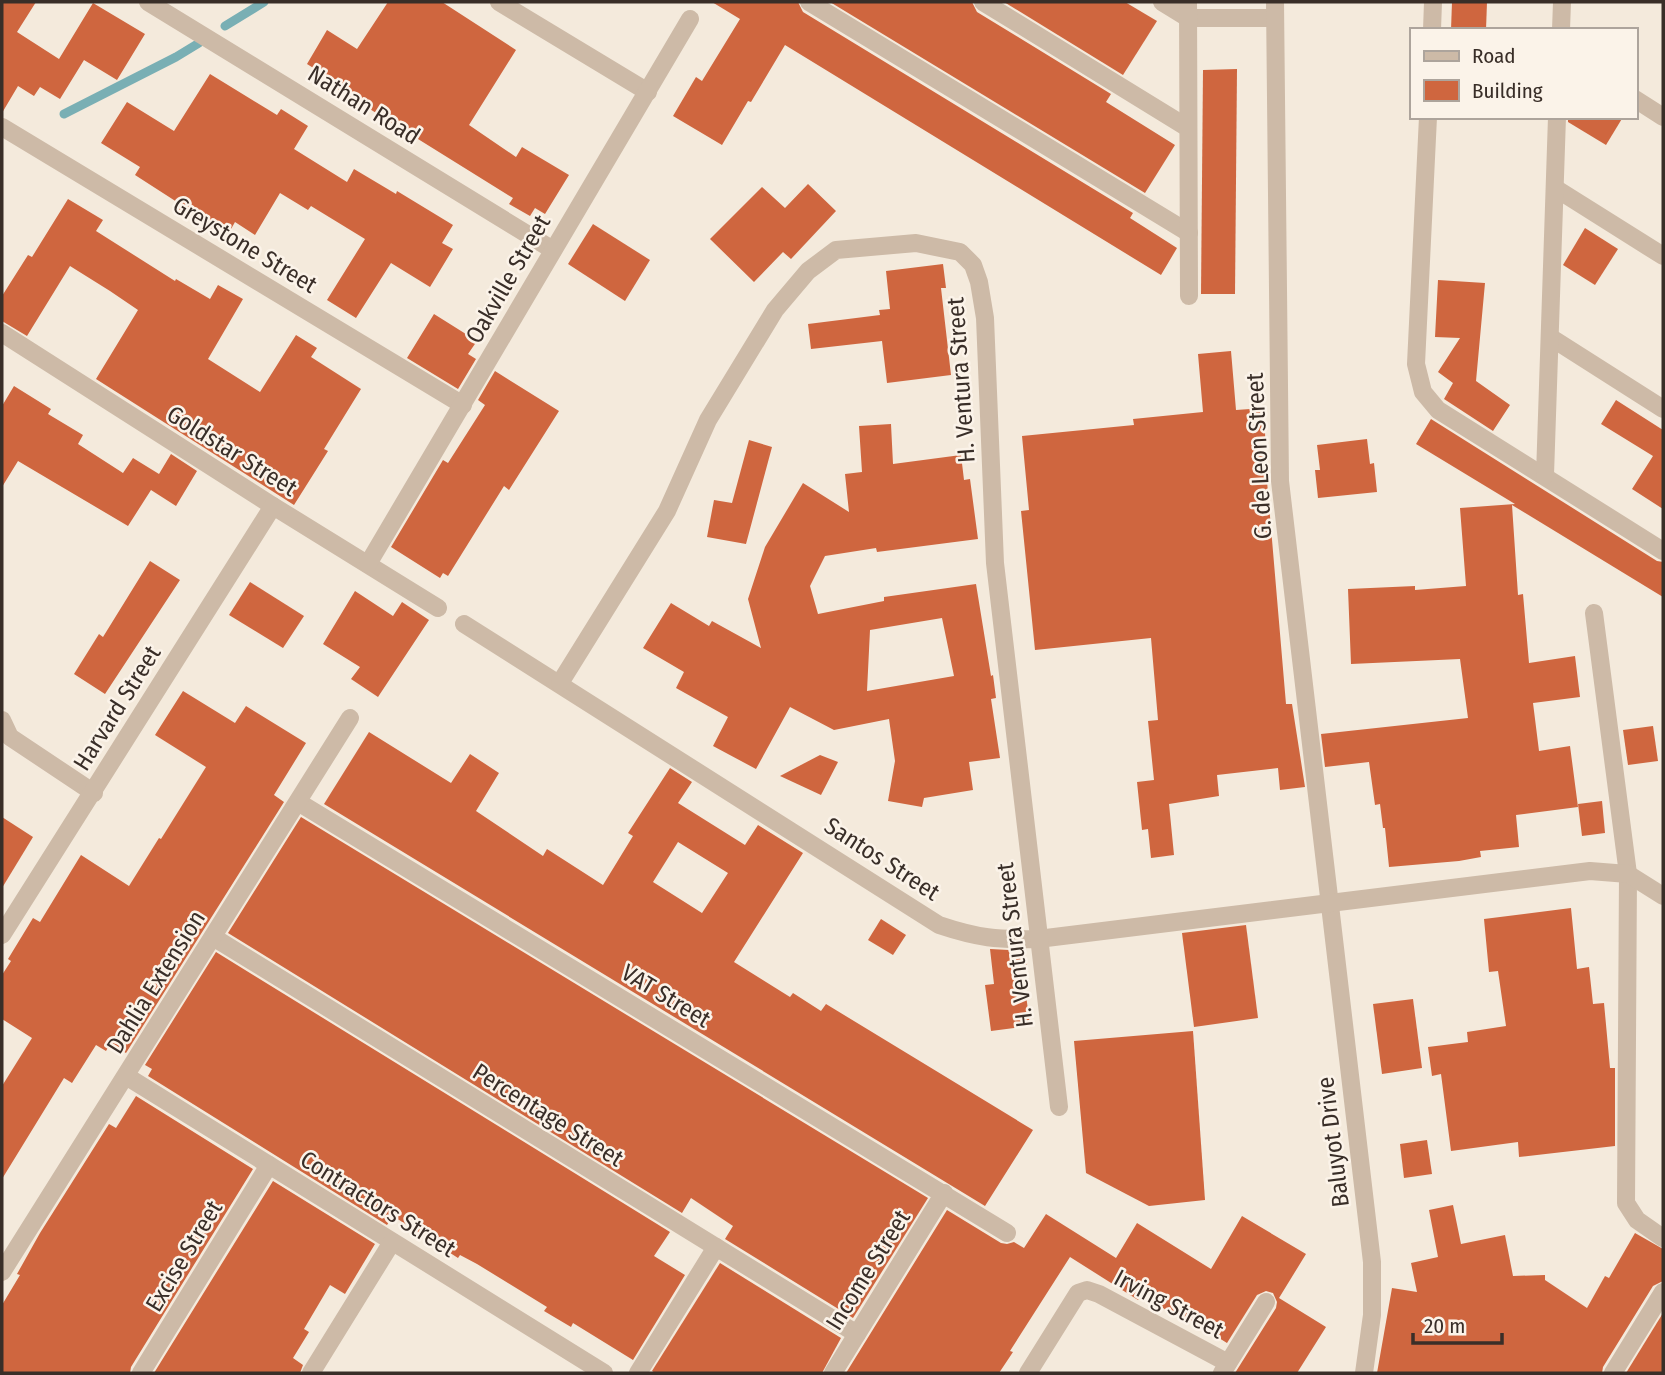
<svg xmlns="http://www.w3.org/2000/svg" width="1665" height="1375" font-family="'Fira Sans Condensed',sans-serif">
	<rect width="100%" height="100%" fill="#f4eadc"/>
	<g fill="none" stroke-linecap="round" stroke-linejoin="round">
		<g stroke="#79afb4" stroke-width="9">
			<path d="M225,26L264,2"/>
			<path d="M64,114L176,57L199,43"/>
		</g>
	</g>
	<g fill="#cf663f" fill-rule="evenodd">
		<path d="M2,2H36L17,32L59,59L93,3L145,34L117,80L84,60L60,99L40,87L34,96L18,86L2,113Z"/>
		<path d="M388,2H442L516,50L469,125L516,157L522,147L569,175L545,214L535,208L530,216L509,204L513,198L336,88L339,84L307,64L327,30L357,49Z"/>
		<path d="M712,2H798L803,12L1133,213L1130,218L1177,248L1161,275L785,45L751,102L748,101L722,145L673,116L696,77L702,81L740,19Z"/>
		<path d="M830,2H972L977,12L1111,94L1106,102L1175,145L1145,193Z"/>
		<path d="M1004,2H1125L1157,21L1123,75Z"/>
		<path d="M1452,2H1487L1486,30H1451Z"/>
		<path d="M1237,69L1235,294H1201L1203,70Z"/>
		<path d="M210,74L277,115L281,109L308,126L294,149L347,182L354,169L396,194L397,191L453,225L442,243L453,249L430,287L391,263L356,318L327,300L365,239L311,206L308,210L280,193L255,235L235,222L226,238L177,208L180,204L135,175L140,167L101,143L127,102L174,131Z"/>
		<path d="M1568,117H1623L1606,145L1568,122Z"/>
		<path d="M808,184L836,211L791,259L783,252L754,282L710,239L762,187L785,208Z"/>
		<path d="M68,199L103,220L96,231L175,281L176,279L210,299L218,285L243,299L208,359L260,392L296,335L317,348L311,357L361,389L324,449L328,451L294,505L96,379L138,310L110,291L70,266L27,336L2,321V296L28,255L32,257Z"/>
		<path d="M593,224L650,260L625,301L568,264Z"/>
		<path d="M1585,228L1618,249L1595,285L1563,265Z"/>
		<path d="M943,264L946,288H941L951,375L887,383L882,341L811,349L808,324L880,315L879,310L890,309L886,271Z"/>
		<path d="M1438,280L1485,283L1476,381L1510,405L1493,431L1444,399L1453,383L1438,372L1460,338L1435,337Z"/>
		<path d="M434,314L477,341L468,354L476,359L458,389L407,358Z"/>
		<path d="M1231,351L1236,410L1264,408L1267,481L1286,704H1292L1305,787L1280,790L1278,768L1217,775L1219,796L1169,804L1174,855L1151,858L1148,829L1142,830L1137,782L1154,780L1148,721L1158,720L1151,638L1035,650L1021,511L1029,510L1022,436L1134,425L1133,419L1203,412L1198,354Z"/>
		<path d="M495,371L559,411L509,490L504,486L448,576L443,573L440,578L391,547L443,460L448,463L485,405L478,400Z"/>
		<path d="M14,386L51,409L48,414L83,435L78,444L123,473L133,458L159,474L171,454L197,471L176,506L151,490L128,526L18,461L2,487V406Z"/>
		<path d="M1616,400L1663,430V509L1632,489L1653,456L1601,424Z"/>
		<path d="M1431,419L1657,561L1663,562V597L1512,505L1518,595L1523,594L1529,663L1575,656L1580,697L1533,703L1539,751L1570,746L1578,807L1516,815L1519,847L1480,851L1481,857L1459,861L1389,867L1385,828H1383L1380,804L1375,805L1369,762L1325,767L1321,734L1468,718L1460,659L1351,664L1348,589L1415,586V590L1466,586L1460,508L1515,504L1416,444Z"/>
		<path d="M891,424L893,464L961,455L964,480L970,479L978,539L877,552L876,548L825,556L810,586L818,614L884,601V597L976,584L991,676L993,675L996,698L991,699L1000,758L969,762L973,790L924,798L922,807L888,801L895,761L889,719L834,730L790,707L756,769L713,746L728,717L676,688L684,672L643,648L671,603L709,626L712,621L761,648L748,599L765,547L803,483L849,512L845,474L862,472L859,426ZM942,618L954,676L867,691L870,630Z"/>
		<path d="M1367,439L1370,464L1374,463L1377,492L1318,498L1315,470H1320L1317,445Z"/>
		<path d="M749,440L772,447L746,544L707,537L714,500L732,503Z"/>
		<path d="M150,561L180,580L105,694L74,674L99,634L103,637Z"/>
		<path d="M250,582L304,616L283,648L229,615Z"/>
		<path d="M355,591L393,616L402,602L429,620L378,697L351,679L360,667L323,644Z"/>
		<path d="M183,691L235,723L246,706L306,743L274,795L284,802L126,1053L110,1044L106,1051L96,1045L72,1083L64,1078L2,1179V1086L32,1038L2,1019V975L11,961L8,959L33,918L40,922L81,855L129,886L159,838L161,839L206,767L155,735Z"/>
		<path d="M1653,726L1658,761L1628,765L1623,730Z"/>
		<path d="M369,732L451,783L470,754L499,773L476,811L543,856L547,849L603,885L633,836L628,833L670,768L692,782L678,803L745,845L758,825L803,853L734,962L790,997L793,993L821,1011L826,1004L1033,1130L985,1206L324,804ZM678,842L728,873L702,913L653,882Z"/>
		<path d="M820,755L838,762L821,795L780,776Z"/>
		<path d="M1602,801L1605,833L1582,836L1578,804Z"/>
		<path d="M2,817L33,837L2,888Z"/>
		<path d="M301,817L928,1198L853,1318L725,1239L733,1226L691,1198L682,1213L228,933Z"/>
		<path d="M1571,908L1577,969L1589,967L1593,1004L1604,1003L1610,1068H1615V1146L1519,1157L1518,1142L1451,1151L1441,1074L1432,1076L1428,1047L1468,1042L1467,1032L1506,1026L1498,971L1489,972L1484,919Z"/>
		<path d="M881,919L906,935L893,955L868,940Z"/>
		<path d="M1246,925L1258,1018L1194,1027L1182,933Z"/>
		<path d="M990,949L1025,951L1027,970L1023,971L1030,1026L991,1031L985,985L994,984Z"/>
		<path d="M216,952L670,1232L654,1256L685,1275L633,1360L573,1323L571,1327L544,1311L547,1307L477,1264L460,1255L458,1258L393,1216L387,1225L148,1076L152,1069L145,1065Z"/>
		<path d="M1413,999L1422,1068L1382,1074L1373,1004Z"/>
		<path d="M1193,1031L1205,1200L1149,1206L1086,1173L1074,1041Z"/>
		<path d="M136,1096L253,1169L131,1367L130,1373H2V1305L20,1275L17,1274L40,1233L109,1124L116,1128Z"/>
		<path d="M1427,1140L1432,1174L1404,1178L1400,1144Z"/>
		<path d="M273,1181L375,1244L345,1294L330,1285L304,1329L309,1332L293,1358L303,1365L300,1373H154Z"/>
		<path d="M1453,1205L1461,1244L1505,1235L1513,1276L1545,1275V1280L1587,1308L1605,1276L1609,1278L1635,1233L1663,1249V1281L1653,1286L1603,1367L1602,1373H1377L1392,1288L1417,1292L1411,1263L1438,1257L1429,1210Z"/>
		<path d="M947,1210L1001,1243L1007,1244L1014,1242L1024,1248L1046,1214L1116,1258L1137,1223L1211,1269L1242,1216L1306,1254L1279,1298L1326,1327L1297,1373H1235L1276,1308L1277,1302L1273,1293L1266,1291L1257,1295L1227,1343L1177,1312L1175,1316L1142,1294L1138,1300L1070,1257L1010,1351L1013,1352L999,1373H846Z"/>
		<path d="M720,1263L841,1338L822,1373H655L652,1371Z"/>
		<path d="M1663,1313V1373H1626Z"/>
	</g>
	<g fill="none" stroke-linecap="round" stroke-linejoin="round">
		<g stroke="#cdbaa7" stroke-width="18">
			<path d="M148,2L553,250"/>
			<path d="M499,2L648,92"/>
			<path d="M809,2L1189,233"/>
			<path d="M983,2L1188,128"/>
			<path d="M1162,2L1188,18H1275"/>
			<path d="M1188,2L1189,296"/>
			<path d="M1275,2L1280,481L1372,1262V1315L1364,1373"/>
			<path d="M1432,30L1433,2"/>
			<path d="M1561,30L1562,2"/>
			<path d="M1635,99L1663,117"/>
			<path d="M1428,117L1416,364L1423,392L1438,410L1663,551"/>
			<path d="M2,127L463,405"/>
			<path d="M1555,188L1663,256"/>
			<path d="M2,333L273,506L438,608"/>
			<path d="M1550,337L1663,409"/>
			<path d="M1545,475L1557,117"/>
			<path d="M368,564L690,19"/>
			<path d="M1594,613L1628,874L1626,1203L1637,1220L1663,1238"/>
			<path d="M464,624L939,925C978,938 997,940 1038,939L1590,871L1628,874L1663,896"/>
			<path d="M560,683L667,511L708,420L775,310L808,271L836,250L916,243L960,252L973,265L979,282L985,318L995,563L1059,1107"/>
			<path d="M2,720L10,737L94,793"/>
			<path d="M298,802L1007,1233"/>
			<path d="M2,935L273,506"/>
			<path d="M213,937L857,1334"/>
			<path d="M126,1076L604,1373"/>
			<path d="M2,1272L350,718"/>
			<path d="M141,1373L269,1165"/>
			<path d="M311,1373L392,1242"/>
			<path d="M638,1373L716,1247"/>
			<path d="M833,1373L944,1193"/>
			<path d="M1028,1373L1078,1293L1087,1290L1099,1294L1228,1363"/>
			<path d="M1222,1373L1266,1302"/>
			<path d="M1613,1373L1663,1292"/>
		</g>
	</g>
	<g text-anchor="middle" dominant-baseline="central" stroke-width="5" stroke-linejoin="round" paint-order="stroke">
		<g font-size="24" fill="#392e28" stroke="#fbf3e9">
			<text transform="translate(364 105) rotate(32)">Nathan Road</text>
			<text transform="translate(245 245) rotate(31)">Greystone Street</text>
			<text transform="translate(508 279) rotate(-60)">Oakville Street</text>
			<text transform="translate(961 380) rotate(-94)">H. Ventura Street</text>
			<text transform="translate(232 451) rotate(32)">Goldstar Street</text>
			<text transform="translate(1259 456) rotate(-93)">G. de Leon Street</text>
			<text transform="translate(117 708) rotate(-58)">Harvard Street</text>
			<text transform="translate(882 859) rotate(33)">Santos Street</text>
			<text transform="translate(1015 945) rotate(-97)">H. Ventura Street</text>
			<text transform="translate(156 982) rotate(-58)">Dahlia Extension</text>
			<text transform="translate(666 996) rotate(31)">VAT Street</text>
			<text transform="translate(548 1115) rotate(32)">Percentage Street</text>
			<text transform="translate(1333 1142) rotate(-97)">Baluyot Drive</text>
			<text transform="translate(378 1204) rotate(32)">Contractors Street</text>
			<text transform="translate(184 1256) rotate(-59)">Excise Street</text>
			<text transform="translate(868 1270) rotate(-58)">Income Street</text>
			<text transform="translate(1169 1304) rotate(28)">Irving Street</text>
		</g>
	</g>
	<rect width="1665" height="1375" fill="none" stroke="#392e28" stroke-width="7"/>
	<rect x="1410" y="28" width="228" height="91" fill="#fbf3e9" stroke="#ada49c" stroke-width="2"/>
	<rect x="1424" y="51" width="35" height="10" fill="#cdbaa7" stroke="#ada49c" stroke-width="2"/>
	<text x="1472" y="63" font-size="21" fill="#392e28">Road</text>
	<rect x="1424" y="80" width="35" height="21" fill="#cf663f" stroke="#ada49c" stroke-width="2"/>
	<text x="1472" y="98" font-size="21" fill="#392e28">Building</text>
	<path d="M1413 1333v10h89v-10" fill="none" stroke="#392e28" stroke-width="3.5"/>
	<text x="1424" y="1333" font-size="21" fill="#392e28" stroke="#fbf3e9" stroke-width="5" paint-order="stroke">20 m</text>
</svg>
